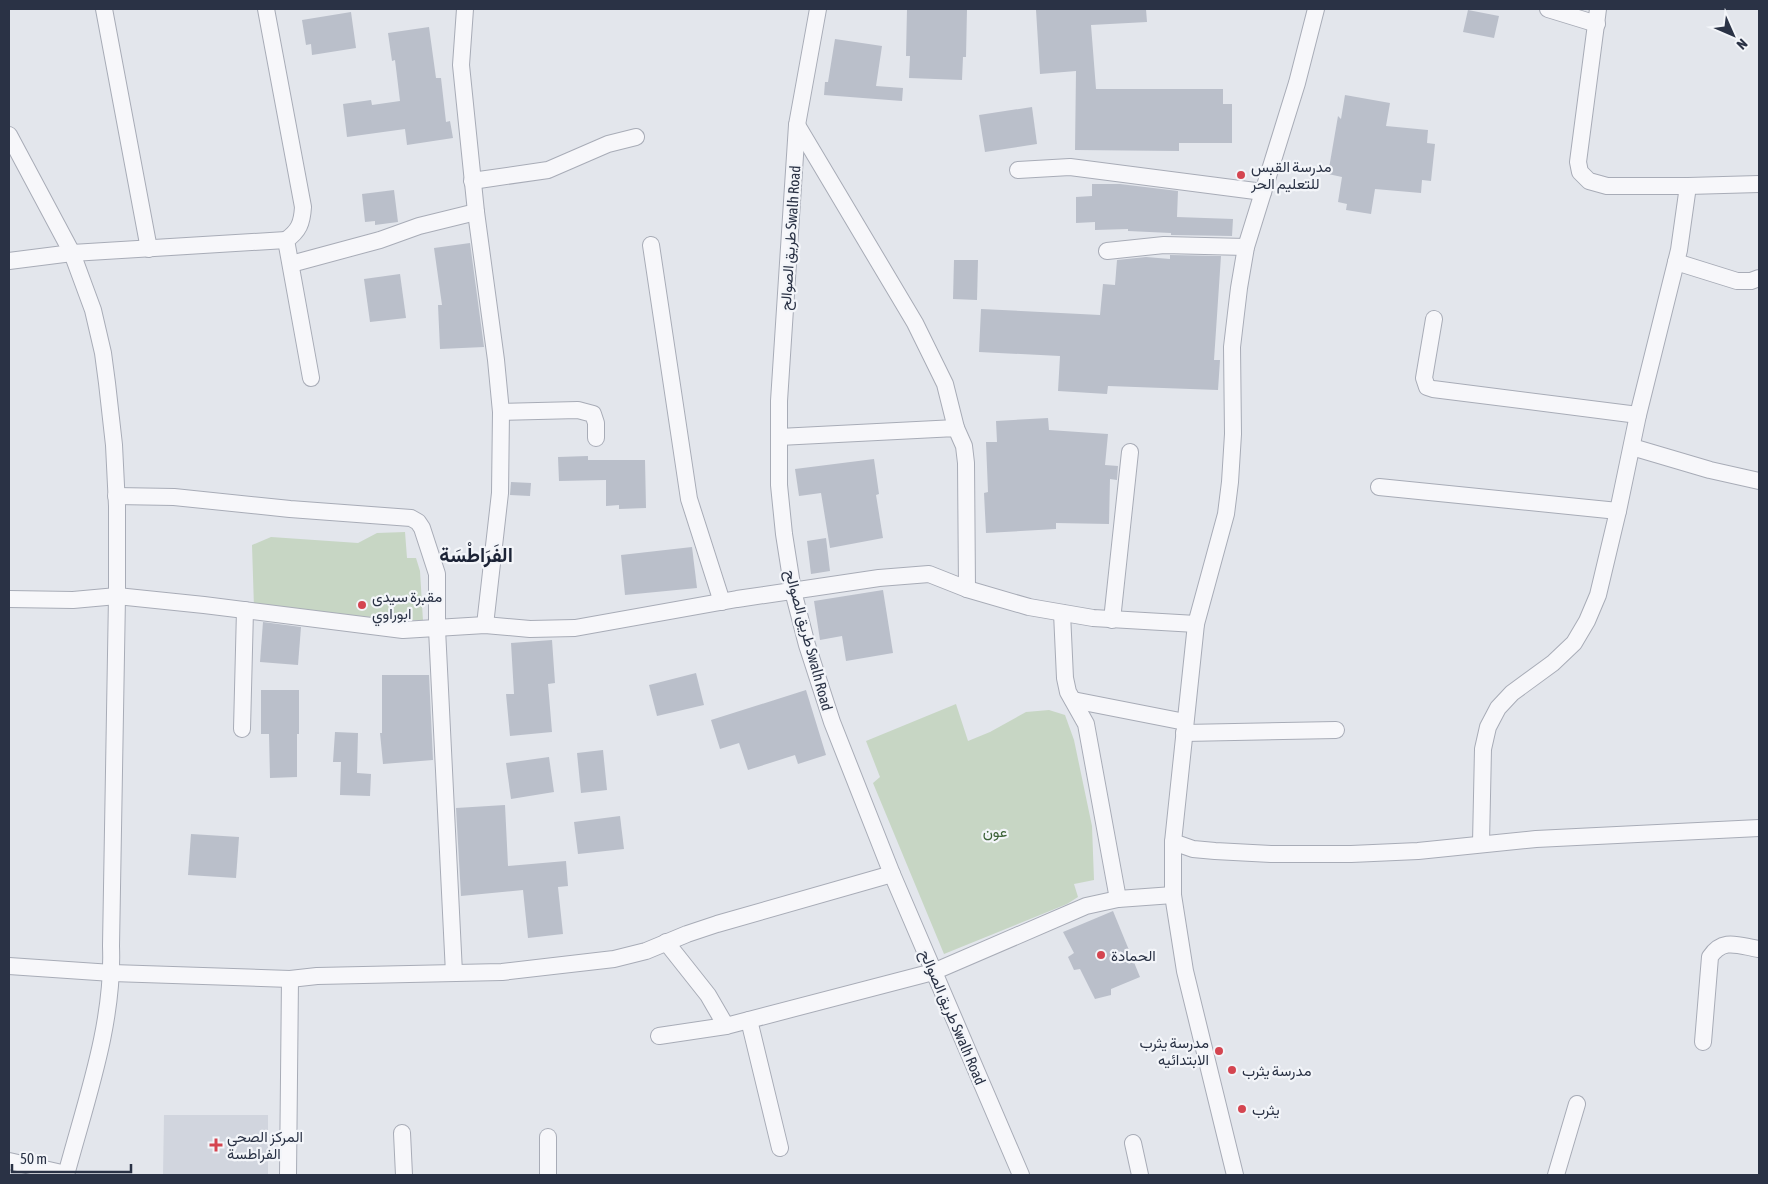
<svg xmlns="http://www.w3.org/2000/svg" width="1768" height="1184" font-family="'Asap Condensed',Vazirmatn,sans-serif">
	<rect width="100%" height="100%" fill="#e3e6ec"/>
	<path fill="#d1d5de" d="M164,1115H268V1175H163Z"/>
	<g fill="#c7d6c4">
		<path d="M405,532L407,558H416L420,571L423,621L254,608L252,545L271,537L358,543L377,533Z"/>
		<path d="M956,704L968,741L990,732L1026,712L1049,710L1065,715L1074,740L1092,826L1094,880L1074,884L1078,897L1067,904L944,954L873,783L880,777L866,741Z"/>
	</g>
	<g fill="#babfca">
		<path d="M907,9H967L966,57H963L962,80L909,78L910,56H906Z"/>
		<path d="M1046,9H1146L1147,22L1091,25L1096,89H1223V104H1232V143H1179V151L1075,150L1076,71L1040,74L1036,10Z"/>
		<path d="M1468,10L1499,16L1494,38L1463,32Z"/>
		<path d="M351,12L356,48L312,55L311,44L306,45L302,20Z"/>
		<path d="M429,27L436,78H441L446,122L450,121L453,138L407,145L405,129L347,137L343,104L371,100L372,105L400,101L395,60L392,61L388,33Z"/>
		<path d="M835,39L882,46L876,86L903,88L902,101L824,95L825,82H828Z"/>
		<path d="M1345,95L1390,103L1386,126L1428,130L1427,143L1435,144L1431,181L1422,180L1421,193L1375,189L1371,214L1346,210L1347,204L1338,202L1342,177L1328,174L1338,116L1341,119Z"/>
		<path d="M1032,107L1037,144L985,152L979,115Z"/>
		<path d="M1092,184H1120L1178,191L1177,217L1233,219L1232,236L1171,235V233L1128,231V229L1095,230V222L1076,223V197L1092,196Z"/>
		<path d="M394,190L398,222L375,225V221L365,222L362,194Z"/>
		<path d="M470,243L484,347L440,349L438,305H442L434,248Z"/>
		<path d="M1170,255L1221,256L1214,360H1220L1218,390L1108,386L1107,394L1058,391L1060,356L979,352L981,309L1100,315L1103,284L1115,285L1117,260L1146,257L1170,259Z"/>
		<path d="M954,260H978L977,300L953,299Z"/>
		<path d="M400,274L406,318L370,322L364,279Z"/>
		<path d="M1048,418L1049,430L1108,434L1105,465L1118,466L1117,480L1110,479L1109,524L1056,523V529L986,533L984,493L988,492L986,442H997L996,421Z"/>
		<path d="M588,456V460H645L646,508L619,509V505L606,506V480L559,481L558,457Z"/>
		<path d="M874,459L879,494L876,495L883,538L830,548L821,493L799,496L795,469Z"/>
		<path d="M511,482L531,483L530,496L510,495Z"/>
		<path d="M826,538L830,571L811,574L807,541Z"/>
		<path d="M692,547L697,588L625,595L621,555Z"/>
		<path d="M883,590L893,653L846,661L842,636L820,640L814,601Z"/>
		<path d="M263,622L301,627L298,665L260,662Z"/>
		<path d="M552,640L555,683L548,684L552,732L510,736L506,694H514L511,643Z"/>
		<path d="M696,673L704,705L657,716L649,685Z"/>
		<path d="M382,675H429L433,760L383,764L380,733H382Z"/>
		<path d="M261,690H299V734H297V777L270,778L269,734H261Z"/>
		<path d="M806,690L826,755L798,764L795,755L748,770L739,743L720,749L711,720Z"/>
		<path d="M335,732L358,733L357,773L371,774L370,796L340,795L341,762H333Z"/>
		<path d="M603,750L607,790L581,793L577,753Z"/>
		<path d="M549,757L554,792L511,799L506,763Z"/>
		<path d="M505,805L508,866L566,861L568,886L558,887L563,934L528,938L523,890L461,896L456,808Z"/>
		<path d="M620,816L624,849L578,854L574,822Z"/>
		<path d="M191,834L239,837L236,878L188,875Z"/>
		<path d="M1113,911L1140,977L1111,989V995L1095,999L1080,969L1074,970L1068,957L1074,953L1063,932Z"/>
	</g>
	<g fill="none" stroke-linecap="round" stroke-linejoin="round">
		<g stroke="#a8acb7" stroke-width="18">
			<g id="minor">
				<path d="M104,9L149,249"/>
				<path d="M266,9L303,207C302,223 299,231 286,240L311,378"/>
				<path d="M465,9L461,65L476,212L496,360L501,412L500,493L485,625"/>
				<path d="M818,9L797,125L779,401V485L784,534L793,591L807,645L832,722L892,874L1021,1175"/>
				<path d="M1548,9L1597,24"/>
				<path d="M1598,9L1578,162L1580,172L1589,181L1607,186H1688L1759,184"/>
				<path d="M797,125L915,323L945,384L956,428"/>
				<path d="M9,135L72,253L93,310L103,353L107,383L114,445L117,506V596L111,946C114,1024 86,1100 66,1175"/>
				<path d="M1018,170L1070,167L1263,192"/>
				<path d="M472,181L548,170L608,144L636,137"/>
				<path d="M651,245L689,499L722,602"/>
				<path d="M1107,251L1164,245L1246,247"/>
				<path d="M9,261L72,253L286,240"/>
				<path d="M1676,262L1737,281H1751L1759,278"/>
				<path d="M291,264L380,240L419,226L476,212"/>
				<path d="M1434,319L1424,378L1427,387L1433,389L1638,415"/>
				<path d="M501,412L578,410L593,414L596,423V438"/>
				<path d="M779,437L956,428L964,446L966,463L967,589"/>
				<path d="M1632,447L1710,470L1759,481"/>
				<path d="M1379,487L1618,511"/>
				<path d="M116,496L174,497L290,509L411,518L418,522L422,528L437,574V629L454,973"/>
				<path d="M9,599L73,600L117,596L204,605L403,630L485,625L530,629L575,628L737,599L879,578L929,574L967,589L1029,607L1093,618L1196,624"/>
				<path d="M1062,613L1065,678L1068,692L1086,724L1118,899"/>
				<path d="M1112,620L1130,452"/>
				<path d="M1073,700L1185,722"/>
				<path d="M242,729L245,610"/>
				<path d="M1184,733L1336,730"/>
				<path d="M1173,842L1193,849L1215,851L1271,854H1351L1418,851L1536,839L1759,828"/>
				<path d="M1481,843L1483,749L1488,727L1498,708L1512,693L1553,663L1574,643L1587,621L1598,595L1618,511L1638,415L1679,250L1688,186"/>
				<path d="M666,942L708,995L726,1026"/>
				<path d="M9,966L112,973L290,979L317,976L502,972L614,959L646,951L687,934L717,924L892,874"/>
				<path d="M749,1020L780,1148"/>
				<path d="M659,1036L726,1026L933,972L1086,906L1118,899L1173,895"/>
				<path d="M1703,1042L1710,957C1723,937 1739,946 1759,949"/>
				<path d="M402,1133L404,1175"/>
				<path d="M1133,1143L1140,1175"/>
				<path d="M9,1161L66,1174"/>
				<path d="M288,1175L290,979"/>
				<path d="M548,1175V1137"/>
				<path d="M1235,1175L1185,971L1173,895V842L1196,624L1226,514L1230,482L1233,434L1232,347L1239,288L1246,247L1297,83L1316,9"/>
				<path d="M1556,1175L1577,1104"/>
			</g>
		</g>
		<use href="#minor" stroke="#f7f7fa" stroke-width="16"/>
	</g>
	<g fill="#d44550" stroke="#f3f5f9" stroke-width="2">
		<circle cx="1241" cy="175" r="5"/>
		<circle cx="362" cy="605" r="5"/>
		<circle cx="1101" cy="955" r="5"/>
		<circle cx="1219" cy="1051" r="5"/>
		<circle cx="1232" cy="1070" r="5"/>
		<circle cx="1242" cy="1109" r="5"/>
		<path d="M213.5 1137.5h5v5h5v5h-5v5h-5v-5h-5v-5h5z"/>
	</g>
	<g text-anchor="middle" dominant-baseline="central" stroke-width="4.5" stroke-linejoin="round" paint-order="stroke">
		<g font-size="15" fill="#2a3245" stroke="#f3f5f9" text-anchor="start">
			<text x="1251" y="166">مدرسة القبس<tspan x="1251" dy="17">للتعليم الحر</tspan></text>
			<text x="372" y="596">مقبرة سيدى<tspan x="372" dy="17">ابوراوي</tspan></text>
			<text x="1111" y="955">الحمادة</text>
			<text x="1209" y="1042" text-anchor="end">مدرسة يثرب<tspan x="1209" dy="17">الابتدائيه</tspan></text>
			<text x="1242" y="1070">مدرسة يثرب</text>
			<text x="1252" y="1109">يثرب</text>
			<text x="227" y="1136">المركز الصحي<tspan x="227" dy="17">الفراطسة</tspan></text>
		</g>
		<g font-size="15" fill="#2a3245" stroke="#f3f5f9">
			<text transform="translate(790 238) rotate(-86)">طريق الصوالح Swalh Road</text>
			<text transform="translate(809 640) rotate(75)">طريق الصوالح Swalh Road</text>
			<text transform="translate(953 1017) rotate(67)">طريق الصوالح Swalh Road</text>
		</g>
		<g font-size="15" fill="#3c6237" stroke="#f3f5f9">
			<text x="995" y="831">عون</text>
		</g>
		<g font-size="20" font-weight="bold" fill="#1c2336" stroke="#f3f5f9">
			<text x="476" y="554">الفَرَاطْسَة</text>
		</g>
	</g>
	<rect width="1768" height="1184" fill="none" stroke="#2a3245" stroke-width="20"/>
	<g transform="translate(1733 35) rotate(135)" stroke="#f3f5f9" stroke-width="4" paint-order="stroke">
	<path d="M0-4L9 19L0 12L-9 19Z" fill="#2a3245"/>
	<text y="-8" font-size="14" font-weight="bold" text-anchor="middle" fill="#2a3245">N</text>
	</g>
	<path d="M12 1164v8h119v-8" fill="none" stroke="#2a3245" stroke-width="2.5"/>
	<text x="20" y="1164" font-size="15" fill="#2a3245" stroke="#f3f5f9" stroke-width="4" paint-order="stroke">50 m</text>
</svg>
